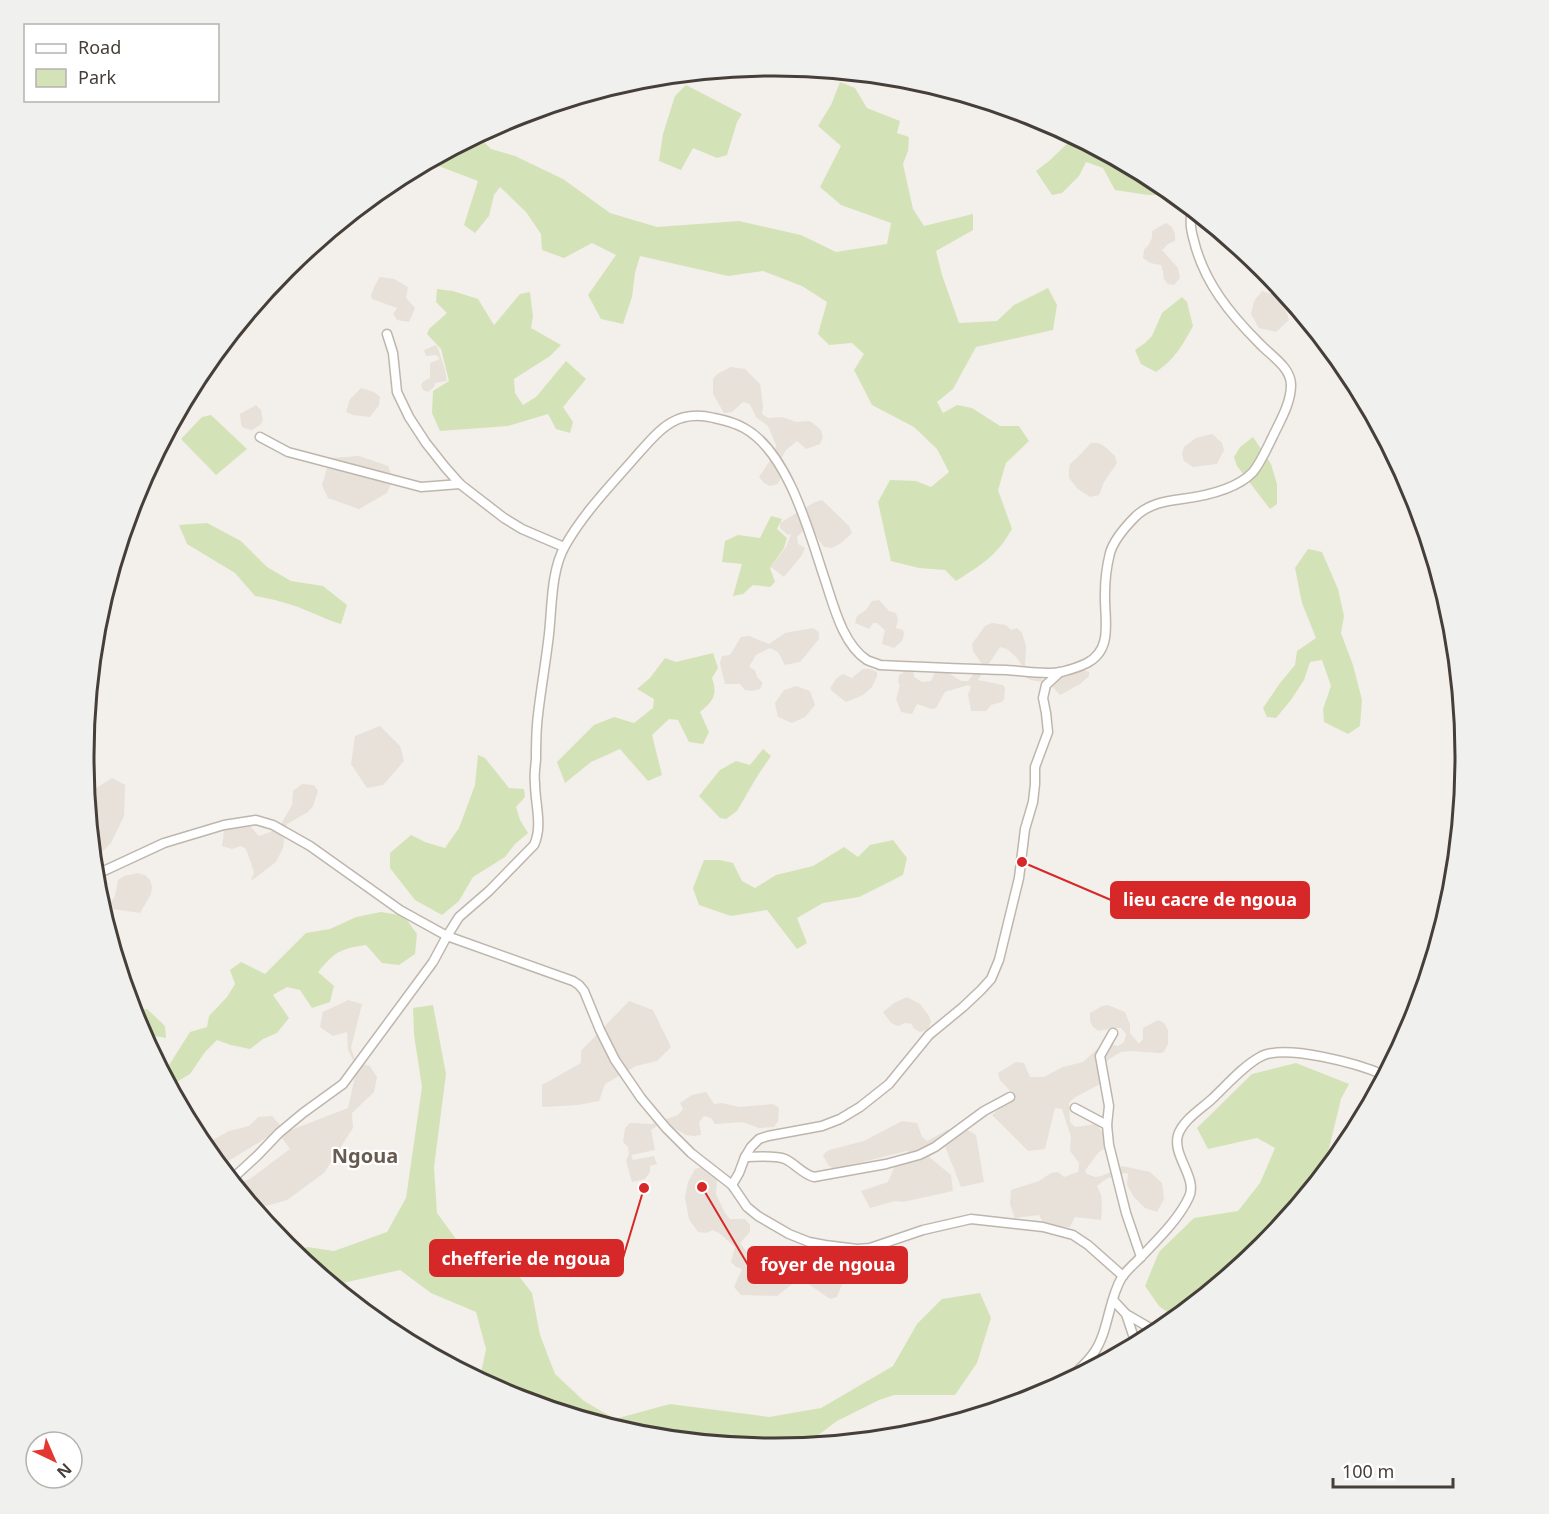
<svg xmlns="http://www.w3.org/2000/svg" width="1549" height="1514" font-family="'Noto Sans',sans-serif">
	<rect width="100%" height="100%" fill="#f3efea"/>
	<g fill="#e7e1d9">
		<path d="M1166,223L1172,227L1175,234V241L1168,244L1162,250L1178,268L1180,278L1174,285L1168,284L1164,279L1163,272L1161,265L1150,263L1143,258L1144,250L1149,244L1152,238V231Z"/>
		<path d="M380,277L394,279L408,287L406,298L415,308L409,322L397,320L393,314L397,308L372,299L371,295L375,285Z"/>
		<path d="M1262,291L1275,295L1287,313L1289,320L1276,332L1259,328L1251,314L1254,301Z"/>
		<path d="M436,345L439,351L445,370L447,381L435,383L434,387L428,392L423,390L421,385L424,381L430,378V363L440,359L436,355L426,356L424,350Z"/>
		<path d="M731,367L745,369L760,384L763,406L762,414L768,418L782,417L796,422L810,421L821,430L823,437L820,444L806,449L797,441L786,450L778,464L777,471L781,477L778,484L770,486L764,483L759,477L775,453L776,445L768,426L756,417L750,404L743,402L732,412L724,413L713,394V379L717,374Z"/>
		<path d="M361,388L374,392L380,397L379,405L370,417L353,415L346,412L350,399Z"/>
		<path d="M256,405L261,410L263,421L260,425L252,430L244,428L241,425L240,414Z"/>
		<path d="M1212,434L1222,443L1224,450L1217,464L1193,467L1184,461L1182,454L1184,447L1196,438Z"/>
		<path d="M1091,443H1098L1104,446L1115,456L1117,463L1104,482L1099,495L1090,497L1078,489L1069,478V470L1070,464L1081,454Z"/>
		<path d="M359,456L388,466L393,479L387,493L359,509L328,498L322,485L330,458Z"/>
		<path d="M822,500L849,526L852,533L841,543L832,548L824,547L808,526L797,537L798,544L805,548L802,555L784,577L771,567L786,547L791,534L788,535L780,528V523L815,502Z"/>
		<path d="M879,600L889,611L896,613L898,620L896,628L903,630L904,634L902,641L894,648L882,644L885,630L877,623H873L869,629L855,623L857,616L866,610L872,601Z"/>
		<path d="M992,623L1006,625L1011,630L1017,628L1022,633L1026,646L1025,665L1035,676L1046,681L1079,668L1089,672V676L1080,684L1060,695L1049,683L1030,680L1024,676L1022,666L1018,659L1007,649L1000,647L978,680L1003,685L1005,688L1004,699L1002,702L991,705L986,711H971L968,694L971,687L968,685L945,692L936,708L932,709L917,704L912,714L901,712L896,699L900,685L898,682L899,675L906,671L913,669L914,677L922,682L931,681L935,672L944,670L961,681H968L982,664L973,651L972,644L985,626Z"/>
		<path d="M813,628L819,632V639L800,662L785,665L778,652L770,648L756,655L749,667L755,670L757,677L763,683L760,689L752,691L745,690L740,684H725L720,663L722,656L730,655L741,637L749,636L769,644L785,633Z"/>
		<path d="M863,669H870L877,672V676L872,687L863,695L846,702L832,691L830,688L837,678L843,674L852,678Z"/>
		<path d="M796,686L810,691L815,705L805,717L792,723L778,717L775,703L784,690Z"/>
		<path d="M380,726L400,746L404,761L383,785L367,788L351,764L355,736Z"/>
		<path d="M112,778L125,785L124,816L111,843L100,854L93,858L87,794Z"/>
		<path d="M302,784L314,785L318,791L313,806L308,812L287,824L283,848L276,862L251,881L254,872L246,849L241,846L232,849L222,846L224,831L237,826L243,828L250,826L259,836L278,829L292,805L293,791Z"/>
		<path d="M138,873L145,875L150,880L152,887L151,894L140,913L113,909L111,902L115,896L118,880L124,876Z"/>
		<path d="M907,997L920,1004L929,1016L931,1022L928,1029L920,1032L913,1028L912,1024L905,1023L898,1026L891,1023L883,1012L894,1003Z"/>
		<path d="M348,1000L362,1004L351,1048L356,1062L370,1066L377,1077L374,1092L352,1113L353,1128L324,1173L287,1200L256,1209L235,1184L250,1179L290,1149L282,1138H266L220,1166L204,1145L229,1131L249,1126L258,1117L272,1116L286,1132L348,1108L357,1068L348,1050L347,1032L333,1036L320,1027L323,1012Z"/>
		<path d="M629,1001L653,1010L671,1047L657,1061L636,1066L605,1084L599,1101L578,1105L542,1107V1085L581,1063V1051Z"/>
		<path d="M1108,1005L1125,1012L1130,1025V1033L1139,1044L1143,1039V1028L1158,1020L1164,1023L1168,1030V1044L1164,1052L1160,1053L1130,1051L1121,1052L1109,1059L1101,1068L1100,1084L1074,1098L1069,1103L1070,1122L1075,1127L1096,1124L1105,1135V1148L1098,1153L1087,1168L1085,1171L1087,1174L1095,1177L1102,1176L1122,1166L1150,1172L1162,1183L1164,1199L1157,1212L1145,1208L1134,1197L1127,1185L1128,1174L1125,1173L1106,1179L1097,1186L1101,1195L1102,1206L1101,1220L1075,1217L1070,1227L1045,1226L1039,1215L1015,1218L1010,1204L1011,1190L1039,1181L1051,1173L1058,1172L1064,1177L1078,1172L1079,1163L1070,1151L1071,1137L1062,1109L1055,1108L1045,1149L1028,1151L992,1115L1015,1096L1000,1080L998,1073L1016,1062L1024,1063L1030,1077H1044L1063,1067L1083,1062L1104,1043L1118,1046L1124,1042L1126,1034L1121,1028H1113L1099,1031L1093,1027L1090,1021V1013L1102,1006Z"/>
		<path d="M706,1092L714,1104L721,1103L740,1107L773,1104L779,1108L778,1121L774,1127L759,1128L743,1122L715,1124L711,1118L704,1116L699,1122L701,1135L694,1136L686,1135L665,1123L657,1126L651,1130L655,1150L631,1155L633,1160L654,1156L657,1164L650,1166V1172L645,1179L632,1182L626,1161L629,1154L628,1147L623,1142L625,1128L630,1123L652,1124L678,1115L683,1109L680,1103L692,1095Z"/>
		<path d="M902,1121L917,1123L922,1137L927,1141L947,1130L961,1126L976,1135L984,1182L961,1187L945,1146L929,1157L951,1175L953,1191L903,1202L895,1201L870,1208L861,1191L888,1182L894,1168L913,1155L907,1151L834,1169L828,1165L823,1155L829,1150L864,1141Z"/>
		<path d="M702,1167L715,1172L717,1178L716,1194L725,1213L730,1219H745L750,1225V1232L740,1243L749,1255L762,1261L791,1254L813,1259L824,1268L831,1272L842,1284L837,1297L830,1299L800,1278L777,1296L741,1295L734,1287L742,1269L736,1267L731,1262L735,1247L719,1233L713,1230L706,1233L698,1232L689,1219L685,1197L688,1182L695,1169Z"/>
	</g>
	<g fill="#d4e3b7">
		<path d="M840,82L855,88L867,108L900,121L897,133L909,137L908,151L903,164L913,209L924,226L973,214V230L936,251L942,275L959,323L997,321L1014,305L1048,288L1057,305L1053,330L976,347L953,389L937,402L943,413L957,405L972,408L1000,426H1019L1029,441L1006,463L998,490L1012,529C996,557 982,564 956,581L945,570L919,568L891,561L878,502L890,480L916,481L931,487L949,472L937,449L914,427L872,405L854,370L864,354L852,343L829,345L818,334L827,302L802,286L763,271L728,276L640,256L635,273L632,297L623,324L601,319L588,295L616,255L592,243L564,258L542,250L541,234L526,212L500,187L494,195L489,216L475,233L464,225L478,181L428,162L478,136L491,149L515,156L563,179L610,213L657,227L739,221L801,235L836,252L887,244L891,223L841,205L820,187L841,146L818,126L831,105Z"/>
		<path d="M686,85L742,114L737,122L727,155L717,158L693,148L681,170L659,161L663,134L675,96Z"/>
		<path d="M1072,136L1159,183L1174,195H1148L1115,190L1103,168L1086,162L1079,176L1062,193L1052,195L1036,171L1049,161L1072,139Z"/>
		<path d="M437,289L453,291L478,299L494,325L520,294L530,292L533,317L531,328L561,345L550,356L514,379L515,393L523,405L536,397L566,361L586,379L563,407L573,422L570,433L556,429L548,414L508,426L440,431L432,413L433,391L449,381L441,349L427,334L429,329L447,313L436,302Z"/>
		<path d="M1182,297L1187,302L1193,326C1182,346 1175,359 1156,372L1141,364L1135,350L1145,343L1152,336L1162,313Z"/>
		<path d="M211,415L247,449L216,475L181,439L202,417Z"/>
		<path d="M1253,437L1271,464L1277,484V504L1270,509L1237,466L1234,457L1240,447Z"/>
		<path d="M771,516L782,519L777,529L787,538L784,548L770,568L775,582L770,587L753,585L743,594L733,596L742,564L722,562L725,541L738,535L760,538Z"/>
		<path d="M207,523L241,541L267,567L291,581L323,586L347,605L341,624C330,621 321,616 310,612C293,604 273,599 255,596L235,573L187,544L179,525Z"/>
		<path d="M1308,549L1322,552L1338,589L1344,616L1341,633L1353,665L1362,700L1360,726L1348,734L1324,722L1323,709L1331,686L1322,660L1310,662L1304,680L1291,700L1276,718L1267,717L1263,708L1280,683L1295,665L1297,651L1316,638L1302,603L1295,568Z"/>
		<path d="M713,653L718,668L712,678C718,695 713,701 700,712L709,732L703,744L689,742L678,720L669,719L652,735L662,775L648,781L620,749L591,762L565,783L557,762L594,725L614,717L634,723L653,708L654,699L637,689L650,678L665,658L676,662Z"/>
		<path d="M763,749L771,756L758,775L737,811L726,819L720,818L699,796L720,770L736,761L750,765Z"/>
		<path d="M478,755L485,758L509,788L524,789L525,797L516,807L520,820L528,833L515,844L505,857L473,877L459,901L442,915L415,900L390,868V853L411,835L425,842L445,848L459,828L475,785Z"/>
		<path d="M893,840L907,858L903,875L859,897L823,903L797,918L807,943L797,949L767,910L731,916L699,905L693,888L704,860H720L733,863L742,881L755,888L776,875L813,866L844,847L858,857L870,845Z"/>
		<path d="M381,912L404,916L417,934L415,954L399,965L382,963L366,945C339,949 335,952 318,972L334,986L330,1002L312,1008L300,990L287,987L273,995L289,1018L277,1033L263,1039L250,1049L231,1045L217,1040L205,1052L190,1074L170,1086L164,1073L190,1032L207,1027L209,1016L227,997L235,984L230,970L241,962L265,974L306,933L330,929L356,917Z"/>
		<path d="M433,1005L446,1074L434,1167L437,1213L472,1261L518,1275L532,1293L540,1335L555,1374L584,1401L615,1419L670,1404L769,1417L821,1408L893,1366L917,1324L942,1299L980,1293L991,1318L977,1363L955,1395H894L879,1400L837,1421L809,1442V1445L774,1448L639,1435L510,1395L468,1373H481L486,1349L476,1312L431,1293L400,1270L334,1285L297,1254L307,1247L334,1251L387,1232L406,1198L422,1087L414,1035L413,1008Z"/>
		<path d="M147,1009L165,1026L166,1038L155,1036L144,1037L136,1021L133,1010Z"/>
		<path d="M1296,1063L1349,1084L1341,1099L1323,1173L1263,1246L1175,1318L1159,1306L1145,1286L1159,1252L1194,1218L1238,1211L1260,1183L1275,1148L1257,1138L1208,1149L1197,1128L1252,1074Z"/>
	</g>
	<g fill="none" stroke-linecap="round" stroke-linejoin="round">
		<g stroke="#beb6ad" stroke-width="11">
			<g id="street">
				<path d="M387,334L393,353L397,392L409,417L426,443L445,467L460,484L504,518L522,529L564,547"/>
				<path d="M260,437L288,452L421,487L460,484"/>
				<path d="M95,875L164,843L224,825L256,820L273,825L310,846L400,910L447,936L573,981L579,985L584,991L600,1030L615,1060L641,1098L666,1128L691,1153L732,1185L747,1207L758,1216L789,1234L809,1242L825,1245L857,1249L870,1248L923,1230L971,1219L1043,1227L1073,1235L1088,1245L1123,1276"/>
				<path d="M1113,1033L1100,1056L1109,1106L1107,1125L1109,1145L1126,1213L1141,1257"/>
				<path d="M1075,1108L1107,1125"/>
				<path d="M745,1157L751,1147L759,1139L768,1136L822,1126L840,1119L860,1107L889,1084L929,1035L963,1007L981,990L991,979L999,960L1019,878L1025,829L1033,802L1035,784V767L1048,732L1046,713L1043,698L1046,685L1060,672"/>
				<path d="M232,1179L258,1155L279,1133L303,1113L343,1084L433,962L447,936L459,917L489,891L534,845C543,826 535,804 535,783C534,776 535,768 536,760C536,745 536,730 538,715C541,688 546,661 549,634C552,607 551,570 565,546C584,512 613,483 638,454C661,428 677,409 714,418C724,420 735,423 744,428C788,452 809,532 824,577C833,603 842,644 867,660C871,662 876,663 880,665C922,667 964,669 1007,670C1023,671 1045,675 1061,672C1069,670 1079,667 1087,663C1114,649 1104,618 1105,593C1105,580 1107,565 1110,553C1114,539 1126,526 1136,516C1149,504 1165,501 1182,499C1205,496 1236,490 1253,472C1261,462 1267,448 1273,436C1280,421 1291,403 1291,385C1291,367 1270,355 1259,343C1230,314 1204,282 1194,241C1191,231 1189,221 1192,210"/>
				<path d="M732,1185L739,1173L745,1157C756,1157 775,1155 785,1159C796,1164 802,1174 814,1177L886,1164L919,1155L935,1147L984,1111L1010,1097"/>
				<path d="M1114,1301L1126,1314L1157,1332"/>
				<path d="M1126,1314L1136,1344"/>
				<path d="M1068,1380C1076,1372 1086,1364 1093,1354C1109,1332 1108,1300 1122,1277C1127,1270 1135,1263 1141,1257C1157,1240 1179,1219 1189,1197C1198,1178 1172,1156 1178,1135C1183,1120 1201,1109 1212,1099C1226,1086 1243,1066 1260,1057C1284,1043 1359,1064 1384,1075"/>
			</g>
		</g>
		<use href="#street" stroke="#fff" stroke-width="8"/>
	</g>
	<g text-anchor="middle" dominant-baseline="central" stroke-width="4.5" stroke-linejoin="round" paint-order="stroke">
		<g font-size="20" font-weight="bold" fill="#685c51" stroke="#fff">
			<text x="365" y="1155">Ngoua</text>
		</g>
	</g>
	<path d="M0 0H1549V1514H0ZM774 76H775A680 680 0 0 1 1455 756V758A680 680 0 0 1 775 1438H774A680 680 0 0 1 94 758V756A680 680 0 0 1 774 76Z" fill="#f0f0ef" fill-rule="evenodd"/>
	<path fill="none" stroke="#463f39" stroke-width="3" d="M774 76H775A680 680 0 0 1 1455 756V758A680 680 0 0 1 775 1438H774A680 680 0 0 1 94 758V756A680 680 0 0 1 774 76Z"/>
	<path fill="none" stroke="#d62828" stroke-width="2" d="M1022 862L1111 900M644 1188L623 1258M702 1187L748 1265"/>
	<g fill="#d62828" stroke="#fff" stroke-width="2">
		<circle cx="1022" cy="862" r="6"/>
		<circle cx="644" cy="1188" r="6"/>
		<circle cx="702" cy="1187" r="6"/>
	</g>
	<g fill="#d62828" stroke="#d62828" stroke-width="2">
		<rect x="1111" y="882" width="198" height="36" rx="6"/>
		<rect x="430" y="1240" width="193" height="36" rx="6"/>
		<rect x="748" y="1247" width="159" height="36" rx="6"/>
	</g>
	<g font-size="18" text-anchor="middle" font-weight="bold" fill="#fff">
		<text x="1210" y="906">lieu cacre de ngoua</text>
		<text x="526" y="1265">chefferie de ngoua</text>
		<text x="828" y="1271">foyer de ngoua</text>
	</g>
	<rect x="24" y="24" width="195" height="78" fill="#ffffff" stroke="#b5b2b0" stroke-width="1.5"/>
	<rect x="36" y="44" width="30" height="9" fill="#ffffff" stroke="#b5b2b0" stroke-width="1.5"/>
	<text x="78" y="54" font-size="18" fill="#463f39">Road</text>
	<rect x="36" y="69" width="30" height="18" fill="#d4e3b7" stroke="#b5b2b0" stroke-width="1.5"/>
	<text x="78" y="84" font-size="18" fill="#463f39">Park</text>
	<g transform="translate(54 1460) rotate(136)"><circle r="28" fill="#ffffff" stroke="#b5b2b0" stroke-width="1.5"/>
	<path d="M0-4.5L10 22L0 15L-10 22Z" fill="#e33732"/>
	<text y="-9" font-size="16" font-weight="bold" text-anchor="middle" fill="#463f39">N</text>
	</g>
	<path d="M1333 1478v9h120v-9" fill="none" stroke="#463f39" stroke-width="3"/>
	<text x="1342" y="1478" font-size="18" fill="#463f39" stroke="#ffffff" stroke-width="4.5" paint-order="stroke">100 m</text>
</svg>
